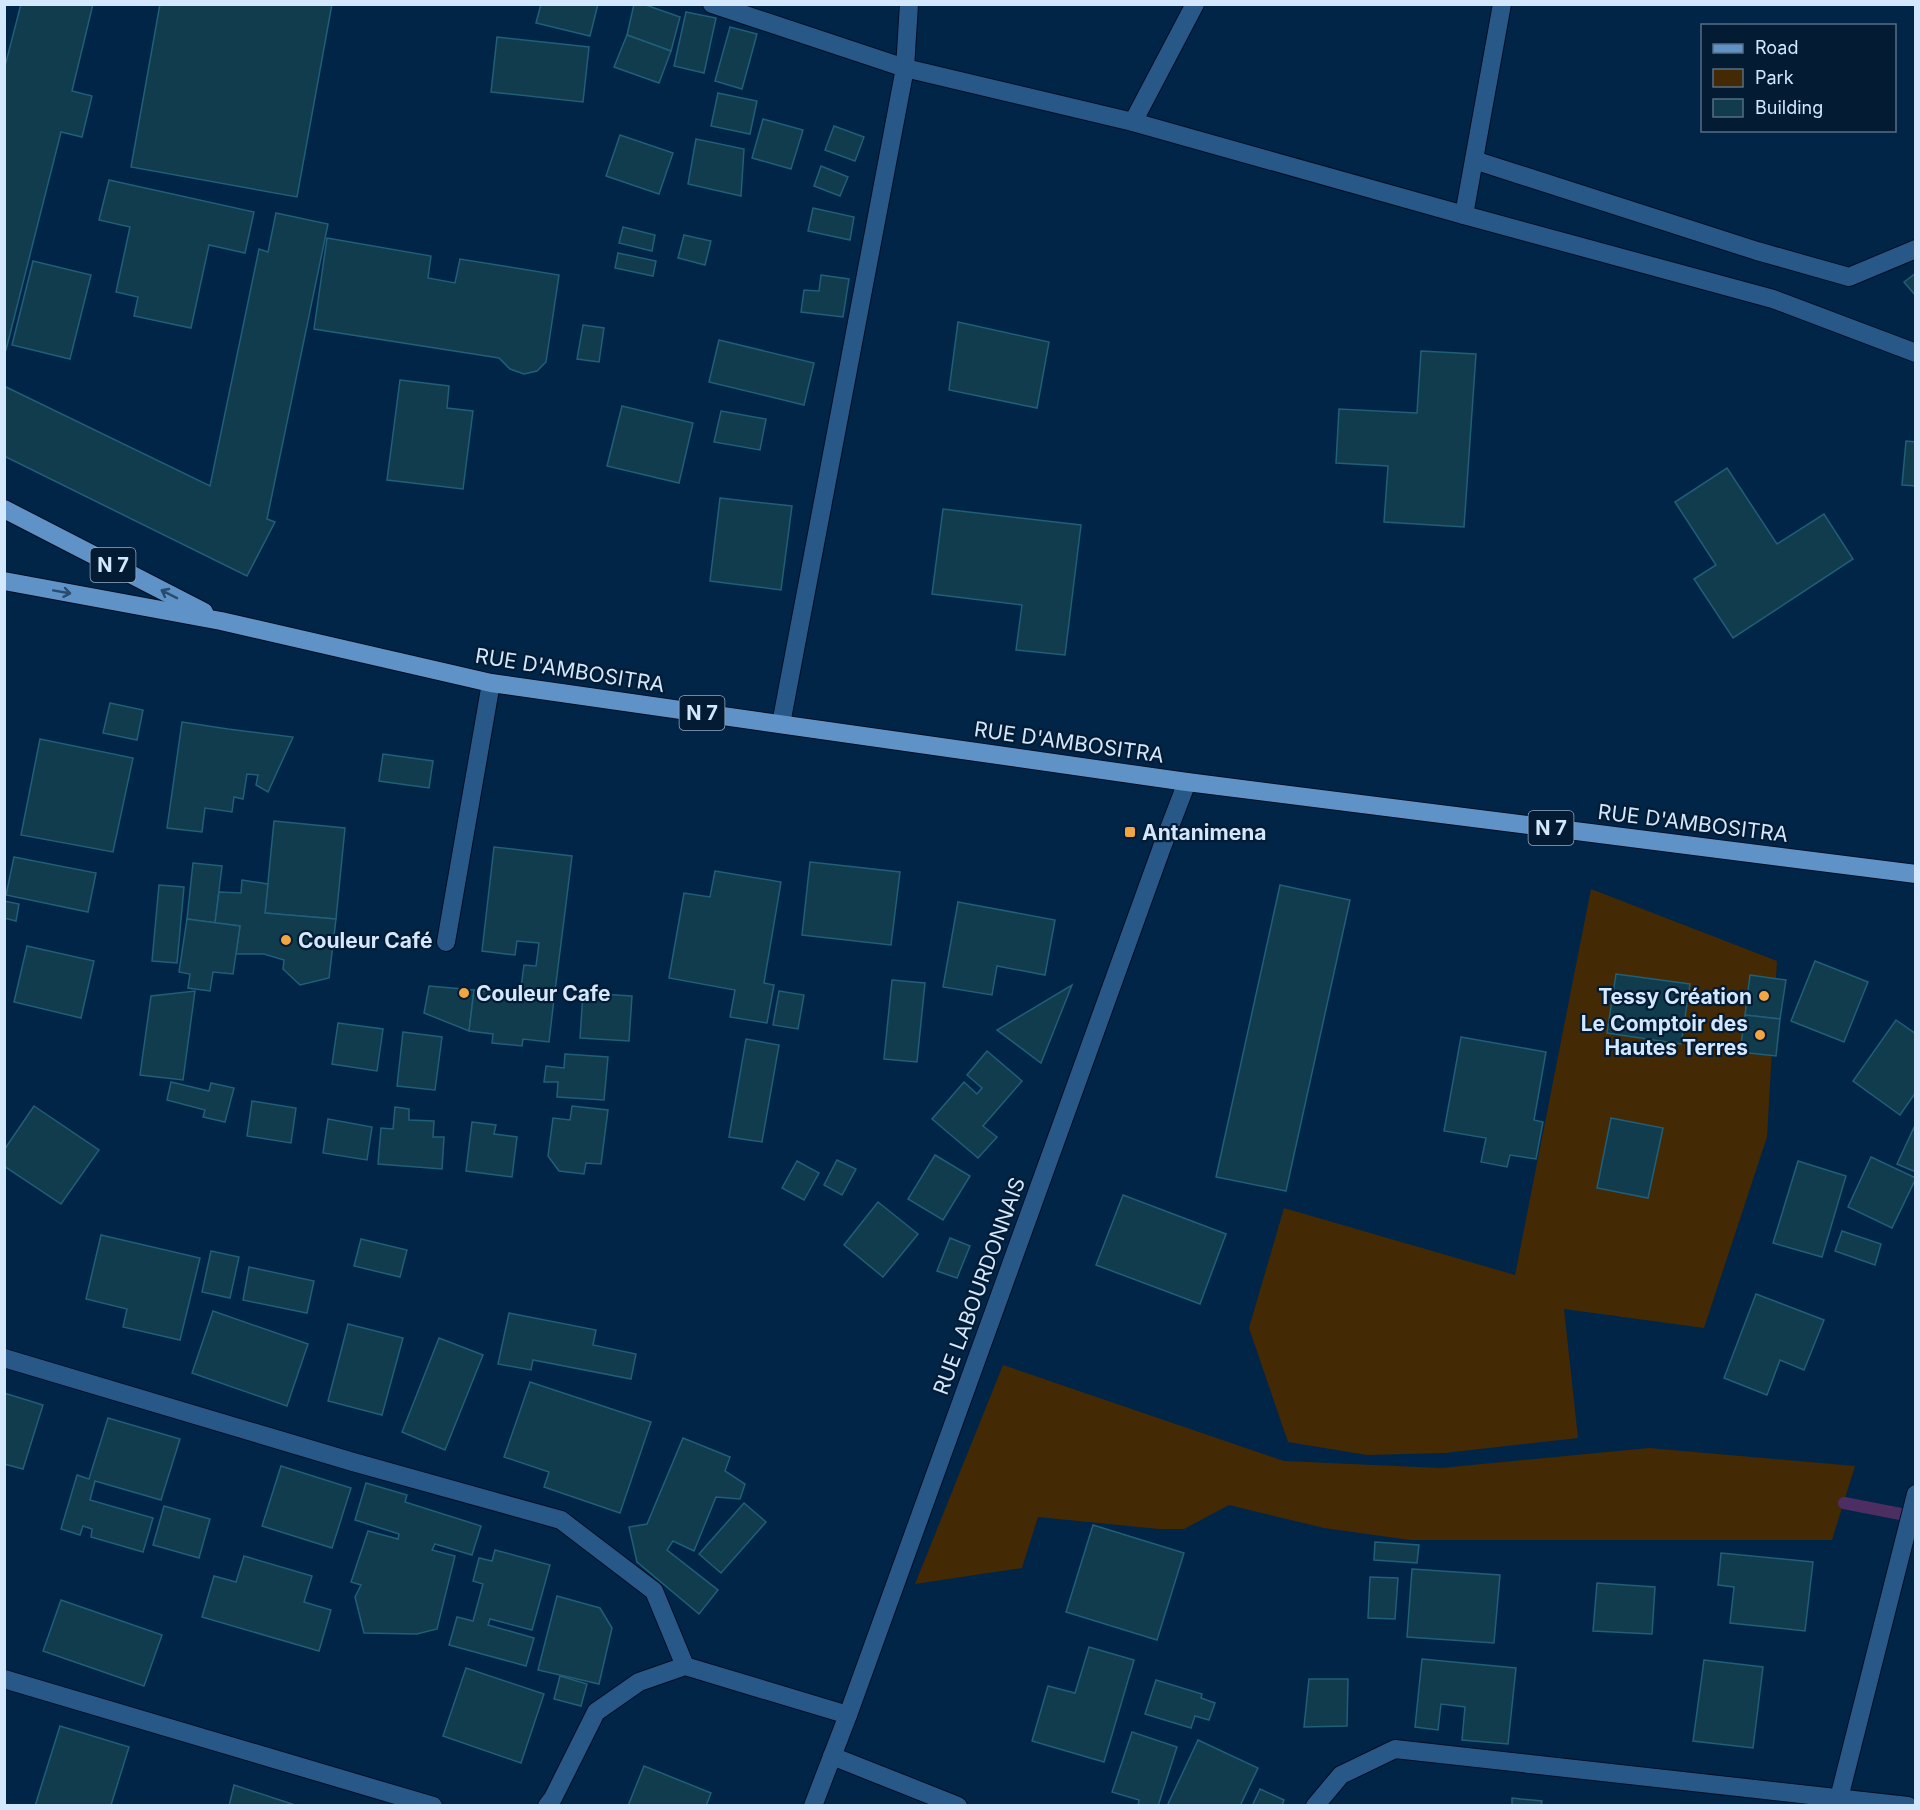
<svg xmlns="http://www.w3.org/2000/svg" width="1920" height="1810" font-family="Inter,sans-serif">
	<rect width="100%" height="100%" fill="#002547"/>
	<g fill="#442905">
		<path d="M1591,889L1777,961L1767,1137L1704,1328L1564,1309L1578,1438L1445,1453L1367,1455L1288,1442L1249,1328L1284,1208L1515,1275Z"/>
		<path d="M1003,1365L1284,1461L1441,1468L1649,1448L1855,1466L1832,1540H1410L1324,1528L1229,1505L1184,1529H1159L1038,1517L1022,1568L915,1584Z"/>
	</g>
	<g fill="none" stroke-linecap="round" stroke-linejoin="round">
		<path stroke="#4d2e63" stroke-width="12" d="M1844,1503L1916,1517"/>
	</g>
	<g fill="#113c4e" stroke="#215e78" stroke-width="1.5">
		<path d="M21,4H93L72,91L92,96L82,137L61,132L6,350L4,349V70Z"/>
		<path d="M160,4H332L297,197L131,167Z"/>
		<path d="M541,4H598L590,36L536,23Z"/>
		<path d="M634,4H643L680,17L671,51L627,35Z"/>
		<path d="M686,12L716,18L704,73L674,66Z"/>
		<path d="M730,27L757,34L742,89L715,81Z"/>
		<path d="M627,35L671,51L659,83L614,67Z"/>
		<path d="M497,37L589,47L583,102L491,92Z"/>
		<path d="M718,93L757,101L750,134L711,126Z"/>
		<path d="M763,119L803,130L791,169L752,158Z"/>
		<path d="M834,126L864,137L855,161L825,150Z"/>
		<path d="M620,135L673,153L659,194L606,176Z"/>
		<path d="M696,139L744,149L741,196L688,184Z"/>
		<path d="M821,166L848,177L840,196L814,186Z"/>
		<path d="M109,180L254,212L245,253L209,245L191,328L134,316L138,297L116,292L130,227L99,220Z"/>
		<path d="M813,208L854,217L850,240L808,231Z"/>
		<path d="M276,213L328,224L267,519L275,522L247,576L4,456V386L210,486L259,249L268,252Z"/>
		<path d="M623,227L655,235L652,251L619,243Z"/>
		<path d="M684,235L711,241L705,265L678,258Z"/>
		<path d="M327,238L431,256L428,278L455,283L460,259L559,275L546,362L537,371L524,374L510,369L499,358L314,329Z"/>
		<path d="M618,253L656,261L653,276L615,268Z"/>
		<path d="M33,261L91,275L70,359L12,345Z"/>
		<path d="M1916,273V296L1904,282Z"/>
		<path d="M821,275L849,279L843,317L801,312L804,290L819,291Z"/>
		<path d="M958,322L1049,342L1037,408L949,390Z"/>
		<path d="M583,325L604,328L599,362L577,359Z"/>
		<path d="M719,340L814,363L804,405L709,382Z"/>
		<path d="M1421,351L1476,354L1464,527L1384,522L1388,466L1336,463L1339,409L1417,413Z"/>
		<path d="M400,380L449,386L447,408L473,411L463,489L387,480Z"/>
		<path d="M622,406L693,423L679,483L607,466Z"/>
		<path d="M721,411L766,419L760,450L714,442Z"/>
		<path d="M1906,441L1916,442V486L1902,485Z"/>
		<path d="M1727,468L1777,544L1824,514L1853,559L1733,638L1694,579L1716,565L1675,502Z"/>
		<path d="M720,498L792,506L781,590L710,581Z"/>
		<path d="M943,509L1081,525L1065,655L1016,650L1022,605L932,594Z"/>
		<path d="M110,703L143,710L137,740L103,733Z"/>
		<path d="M182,722L228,729L293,737L268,792L256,785L258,775L247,774L243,799L234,797L232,812L205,808L202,832L167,828Z"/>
		<path d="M40,739L133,758L113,852L21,835Z"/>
		<path d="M383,754L433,761L429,788L379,781Z"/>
		<path d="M274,821L345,828L336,919L265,913Z"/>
		<path d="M494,847L572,856L554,999L520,995L524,965L536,966L539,943L517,941L515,955L482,951Z"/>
		<path d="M14,857L96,873L88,912L6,895Z"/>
		<path d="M810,862L900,872L891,945L802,935Z"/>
		<path d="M193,863L222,866L215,923L187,919Z"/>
		<path d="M715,871L781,882L764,983L774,985L767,1023L730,1017L735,990L669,978L684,893L710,897Z"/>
		<path d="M242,880L268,884L265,913L336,919L329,978L300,985L283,969L284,960L264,954H236L240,926L215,923L219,892L241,893Z"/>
		<path d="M159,885L184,887L177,963L152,961Z"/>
		<path d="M1280,885L1350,900L1286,1191L1216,1177Z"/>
		<path d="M4,901L19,904L16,921L4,918Z"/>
		<path d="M958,902L1055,920L1045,975L997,966L992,995L943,987Z"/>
		<path d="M187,919L240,926L233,974L213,972L210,991L188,988L190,974L179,972Z"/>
		<path d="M27,946L94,961L81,1018L14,1002Z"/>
		<path d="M1815,961L1868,982L1844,1042L1791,1021Z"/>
		<path d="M1616,974L1690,984L1681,1044L1607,1033Z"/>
		<path d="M1750,975L1786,980L1780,1019L1745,1015Z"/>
		<path d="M892,980L925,983L917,1062L884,1059Z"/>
		<path d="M1072,985L1041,1063L997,1030Z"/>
		<path d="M429,986L474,990L469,1031L424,1013Z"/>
		<path d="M474,990L554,999L549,1042L523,1039L522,1046L492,1043L493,1034L469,1031Z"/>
		<path d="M195,991L183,1080L140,1075L151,996Z"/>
		<path d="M779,991L804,995L798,1029L773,1025Z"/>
		<path d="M583,993L632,996L629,1041L580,1038Z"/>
		<path d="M1745,1015L1780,1019L1776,1056L1740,1052Z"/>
		<path d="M1896,1020L1916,1034V1092L1900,1115L1853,1081Z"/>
		<path d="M338,1023L383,1029L377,1071L332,1064Z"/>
		<path d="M403,1032L442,1037L435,1090L397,1086Z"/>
		<path d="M1461,1037L1546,1052L1534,1120L1543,1122L1536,1159L1510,1155L1507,1167L1481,1162L1486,1138L1444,1131Z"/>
		<path d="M746,1039L779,1045L762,1142L729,1137Z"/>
		<path d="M987,1051L1022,1081L983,1126L997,1137L978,1158L932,1119L964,1082L977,1094L982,1088L967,1075Z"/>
		<path d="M565,1054L608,1057L604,1100L557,1097L558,1082H544L546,1066L564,1068Z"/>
		<path d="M171,1082L209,1091L211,1083L234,1088L225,1122L203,1117L205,1110L167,1100Z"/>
		<path d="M252,1101L296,1108L291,1143L247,1136Z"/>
		<path d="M34,1106L99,1150L61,1204L4,1166V1150Z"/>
		<path d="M572,1106L608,1110L601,1164L586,1163L584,1174L559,1171L548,1156L553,1118L570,1120Z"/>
		<path d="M395,1107L409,1109V1120L434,1121L433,1137H444L442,1169L378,1164L381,1128L393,1129Z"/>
		<path d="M1611,1118L1663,1128L1648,1198L1597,1188Z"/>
		<path d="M328,1119L372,1127L367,1160L323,1153Z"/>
		<path d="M472,1122L496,1125L494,1134L517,1137L512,1177L466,1171Z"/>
		<path d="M1916,1123V1172L1897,1164Z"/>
		<path d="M935,1155L970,1176L943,1220L908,1199Z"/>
		<path d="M1871,1157L1916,1178L1892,1228L1848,1207Z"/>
		<path d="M837,1160L856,1169L842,1195L824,1185Z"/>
		<path d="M797,1161L819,1173L804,1200L782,1188Z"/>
		<path d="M1798,1161L1846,1176L1822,1257L1773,1243Z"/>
		<path d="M1123,1195L1226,1234L1200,1304L1096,1265Z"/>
		<path d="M878,1202L918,1234L883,1277L844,1245Z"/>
		<path d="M1842,1231L1881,1244L1875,1265L1835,1251Z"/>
		<path d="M101,1235L200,1258L180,1340L123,1327L127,1309L86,1299Z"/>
		<path d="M950,1238L970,1246L957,1278L937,1271Z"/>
		<path d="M361,1239L407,1250L400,1277L354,1266Z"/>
		<path d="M211,1251L239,1257L230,1298L202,1292Z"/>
		<path d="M249,1267L314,1281L307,1313L243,1300Z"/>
		<path d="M1756,1294L1824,1320L1804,1370L1780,1360L1767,1395L1724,1378Z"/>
		<path d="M213,1311L308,1344L287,1406L192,1373Z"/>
		<path d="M509,1313L596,1330L593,1345L636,1354L631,1379L533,1360L531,1370L498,1364Z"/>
		<path d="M348,1324L403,1338L382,1415L328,1401Z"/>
		<path d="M439,1338L483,1355L445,1450L402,1432Z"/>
		<path d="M530,1382L651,1422L620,1513L544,1487L549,1472L504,1457Z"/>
		<path d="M4,1393L43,1405L23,1469L4,1464Z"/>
		<path d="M108,1418L180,1439L161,1500L95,1481L90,1500L153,1518L143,1552L91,1537L92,1529L83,1526L80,1535L61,1529L77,1475L89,1479Z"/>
		<path d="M683,1438L730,1457L725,1471L745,1484L740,1499L716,1497L694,1551L673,1541L667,1550L718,1590L699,1614L637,1562L629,1527L647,1524Z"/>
		<path d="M281,1466L351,1488L332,1548L262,1526Z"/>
		<path d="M366,1483L407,1495L405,1502L481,1526L472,1555L435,1544L432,1550L455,1556L437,1629L417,1634L364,1633L355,1597L361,1585L351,1582L368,1531L398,1539L399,1534L355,1520Z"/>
		<path d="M744,1503L766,1522L721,1573L699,1554Z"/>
		<path d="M164,1506L210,1519L199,1558L153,1545Z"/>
		<path d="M1093,1525L1184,1553L1157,1640L1066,1612Z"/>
		<path d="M1375,1542L1419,1545L1417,1563L1374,1560Z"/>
		<path d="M495,1550L550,1565L532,1630L490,1619L488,1625L534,1638L526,1666L449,1645L457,1617L473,1621L483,1584L473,1581L479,1558L492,1561Z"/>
		<path d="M1721,1553L1813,1562L1805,1631L1730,1623L1734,1587L1718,1585Z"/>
		<path d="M244,1556L312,1576L304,1602L331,1610L319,1651L202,1617L214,1576L236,1582Z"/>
		<path d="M1412,1569L1500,1575L1494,1643L1407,1637Z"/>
		<path d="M1370,1577L1398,1578L1395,1619L1368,1618Z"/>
		<path d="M1597,1583L1655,1587L1652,1634L1593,1631Z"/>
		<path d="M557,1596L600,1608L612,1628L599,1684L538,1670Z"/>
		<path d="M61,1600L162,1635L144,1686L43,1651Z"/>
		<path d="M1089,1647L1134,1660L1104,1762L1032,1741L1048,1686L1075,1693Z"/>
		<path d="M1422,1659L1516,1668L1508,1744L1462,1740L1465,1707L1441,1704L1438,1730L1415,1727Z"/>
		<path d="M1704,1660L1763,1667L1753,1748L1693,1741Z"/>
		<path d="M466,1668L544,1694L521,1763L443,1736Z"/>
		<path d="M560,1676L587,1684L581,1706L554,1699Z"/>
		<path d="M1309,1679H1348L1347,1726L1304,1727Z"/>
		<path d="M1156,1680L1202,1694L1201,1698L1215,1703L1209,1720L1195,1716L1191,1728L1145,1714Z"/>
		<path d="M60,1726L129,1747L111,1805L112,1806H35Z"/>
		<path d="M1132,1732L1177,1747L1158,1806H1138L1139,1800L1112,1792Z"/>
		<path d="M1198,1740L1258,1768L1240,1806H1167Z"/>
		<path d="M644,1766L711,1793L706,1806H628Z"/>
		<path d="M234,1785L298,1806H229Z"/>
		<path d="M1260,1789L1284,1800L1282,1806H1252Z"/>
		<path d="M1512,1798L1542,1801L1541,1806H1512Z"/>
	</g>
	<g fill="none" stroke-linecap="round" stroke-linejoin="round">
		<g stroke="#000e24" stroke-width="20">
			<g id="minor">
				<path d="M712,4L905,68L1133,122L1464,215L1773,299L1916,353"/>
				<path d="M1133,122L1195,4"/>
				<path d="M1474,160L1757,251L1849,277L1916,249"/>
				<path d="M1464,215L1502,4"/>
				<path d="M781,724L905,68L909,4"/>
				<path d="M446,942L491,683"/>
				<path d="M4,1358L353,1462L561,1520L654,1591L685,1666"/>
				<path d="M4,1679L433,1806"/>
				<path d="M832,1756L958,1806"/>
				<path d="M547,1806L553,1798L596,1712L639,1682L685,1666L848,1715"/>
				<path d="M813,1806L848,1715L1162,847L1187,782"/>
				<path d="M1315,1806L1341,1775L1395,1749L1908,1806"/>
				<path d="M1837,1806L1916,1494"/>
			</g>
		</g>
		<g stroke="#000e24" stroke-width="20">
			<g id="major">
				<path d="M4,509L204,612"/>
				<path d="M4,581L221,621L491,683L1187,782L1916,874"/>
			</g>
		</g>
		<use href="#minor" stroke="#285887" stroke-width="18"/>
		<use href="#major" stroke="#5f92c6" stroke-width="18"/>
	</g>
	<defs><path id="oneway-shaft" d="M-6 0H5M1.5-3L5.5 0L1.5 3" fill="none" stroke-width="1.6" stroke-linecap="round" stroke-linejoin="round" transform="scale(1.5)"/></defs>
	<g stroke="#284b6e">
		<use href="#oneway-shaft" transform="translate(62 592) rotate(10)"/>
		<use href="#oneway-shaft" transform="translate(169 594) rotate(-153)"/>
	</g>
	<g fill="#f2a540" stroke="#031c34" stroke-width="2">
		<rect x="1124" y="826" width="12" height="12" rx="3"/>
		<circle cx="286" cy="940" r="6"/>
		<circle cx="464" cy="993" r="6"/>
		<circle cx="1764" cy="996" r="6"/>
		<circle cx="1760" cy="1035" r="6"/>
	</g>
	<g text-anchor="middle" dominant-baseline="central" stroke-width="4.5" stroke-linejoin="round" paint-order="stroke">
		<g fill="#031c34" stroke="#95aac1" stroke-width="1.5">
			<rect x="90.5" y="548" width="45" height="34" rx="4.5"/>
			<rect x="679.5" y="696" width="45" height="34" rx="4.5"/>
			<rect x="1528.5" y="811" width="45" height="34" rx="4.5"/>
		</g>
		<g font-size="20" font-weight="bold" fill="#d3e7fd">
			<text x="113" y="565">N 7</text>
			<text x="702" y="713">N 7</text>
			<text x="1551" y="828">N 7</text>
		</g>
		<g font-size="21" fill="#d3e7fd" stroke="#031c34">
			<text transform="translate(570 670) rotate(9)">RUE D'AMBOSITRA</text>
			<text transform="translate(1069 742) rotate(8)">RUE D'AMBOSITRA</text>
			<text transform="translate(1693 823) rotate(7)">RUE D'AMBOSITRA</text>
			<text transform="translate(979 1286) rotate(-70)">RUE LABOURDONNAIS</text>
		</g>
		<g font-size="21" font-weight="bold" fill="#d3e7fd" stroke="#031c34" text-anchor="start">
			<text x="1142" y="832">Antanimena</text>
			<text x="298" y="940">Couleur Café</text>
			<text x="476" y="993">Couleur Cafe</text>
			<text x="1752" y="996" text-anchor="end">Tessy Création</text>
			<text x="1748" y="1023" text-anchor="end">Le Comptoir des<tspan x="1748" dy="24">Hautes Terres</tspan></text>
		</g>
	</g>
	<rect width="1920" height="1810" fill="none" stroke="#d3e7fd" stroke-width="12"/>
	<rect x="1701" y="24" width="195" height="108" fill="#031c34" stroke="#566d84" stroke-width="1.5"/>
	<rect x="1713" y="44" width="30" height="9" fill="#5f92c6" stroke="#566d84" stroke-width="1.5"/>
	<text x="1755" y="54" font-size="18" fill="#d3e7fd">Road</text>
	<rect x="1713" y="69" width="30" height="18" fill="#442905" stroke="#566d84" stroke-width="1.5"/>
	<text x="1755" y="84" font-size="18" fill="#d3e7fd">Park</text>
	<rect x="1713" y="99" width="30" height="18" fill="#113c4e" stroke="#566d84" stroke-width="1.5"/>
	<text x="1755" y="114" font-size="18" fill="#d3e7fd">Building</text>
</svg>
